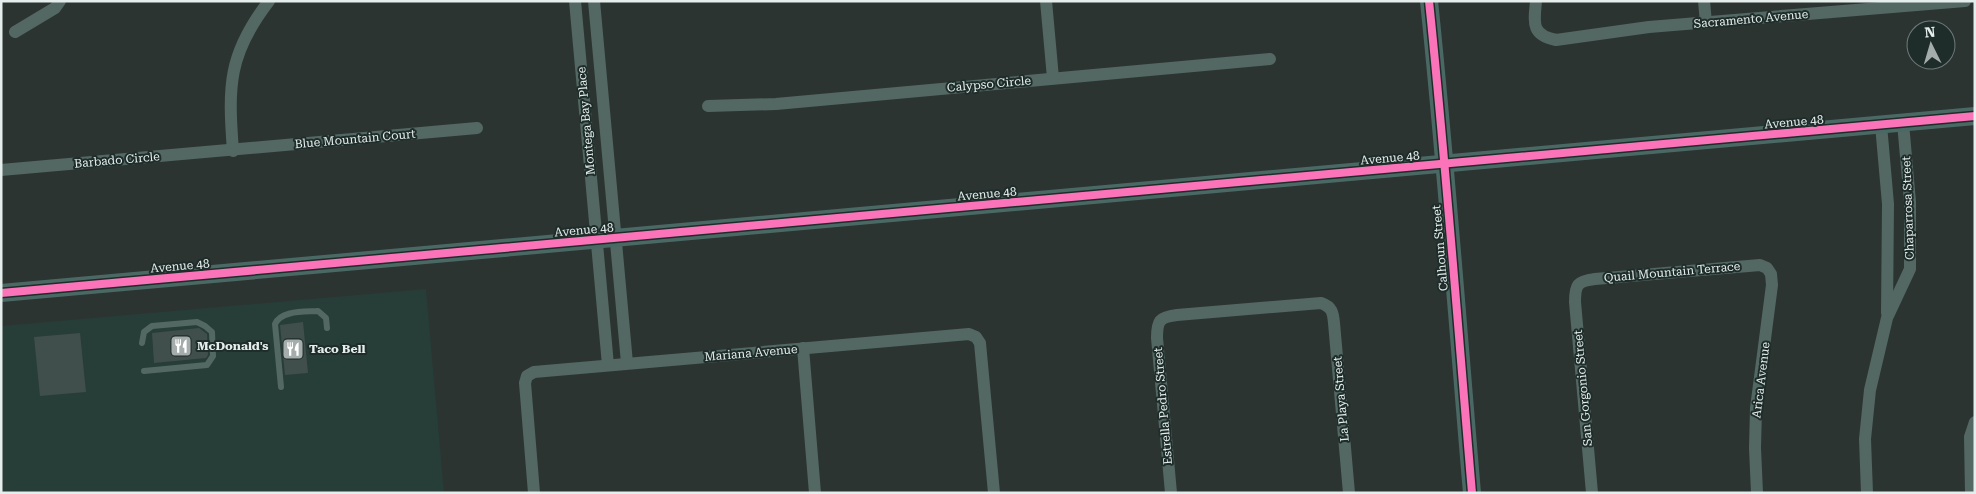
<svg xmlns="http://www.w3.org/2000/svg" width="1976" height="494" font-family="'Roboto Serif',serif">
	<rect width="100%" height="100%" fill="#2c3432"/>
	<path fill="#273d38" d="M426,289L444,493H1V326Z"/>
	<g fill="#404f4c">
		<path d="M303,322L308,373L285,375L280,325Z"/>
		<path d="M199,328L207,334L208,355L206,358L154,363L152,333Z"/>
		<path d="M80,333L86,392L40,396L34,337Z"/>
	</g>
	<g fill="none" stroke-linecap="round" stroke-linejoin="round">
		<g stroke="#536863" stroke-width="6">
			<path d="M142,343L144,332L152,326L197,322L205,326L212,332L213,356L207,365L144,371"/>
			<path d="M281,387L275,324C281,310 305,312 318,311L326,318L327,328"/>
		</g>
		<g stroke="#536863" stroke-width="12">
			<path d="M575,1L608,365"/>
			<path d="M594,1L627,363"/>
			<path d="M1046,1L1053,78"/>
			<path d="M1536,1C1534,23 1531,35 1556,40L1649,27L1965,1"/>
			<path d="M1704,1L1706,23"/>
			<path d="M15,32L55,8L60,1"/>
			<path d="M708,106L776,104L1270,59"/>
			<path d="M1881,125L1888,204L1887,313"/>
			<path d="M233,151C228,86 228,54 269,1"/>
			<path d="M1,170L477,128"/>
			<path d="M803,348L815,493"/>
			<path d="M534,493L525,383L527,376L534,372L969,334L976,337L980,343L994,493"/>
			<path d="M1171,493L1157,338C1157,321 1159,317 1177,315L1321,303C1332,307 1333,312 1334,323L1349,493"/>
			<path d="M1592,493L1575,302C1575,285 1577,281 1595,279L1760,265L1767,268L1771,274L1772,285L1756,408L1755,448L1757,493"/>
			<path d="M1867,493L1865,439L1870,390L1887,318L1910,269V202L1903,123"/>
			<path d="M1971,493L1970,437L1975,422"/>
		</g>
		<g stroke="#4b6964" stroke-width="18">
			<path d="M1429,1C1446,165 1458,329 1472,493"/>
			<path d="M1,293L1975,116"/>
		</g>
		<g stroke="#1e2d2a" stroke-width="11">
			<g id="cycleway">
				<path d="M1429,1C1446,165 1458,329 1472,493"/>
				<path d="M1,293L1975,116"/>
			</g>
		</g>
		<use href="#cycleway" stroke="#fb73b8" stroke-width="8"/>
	</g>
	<defs>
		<g id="restaurant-square" transform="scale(1.125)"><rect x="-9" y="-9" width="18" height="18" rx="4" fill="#a4adab" stroke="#1e2d2a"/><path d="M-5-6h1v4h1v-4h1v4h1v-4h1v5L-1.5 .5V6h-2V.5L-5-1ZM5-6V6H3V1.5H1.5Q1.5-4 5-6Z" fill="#fff"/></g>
	</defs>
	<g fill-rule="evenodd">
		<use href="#restaurant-square" x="181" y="346"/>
		<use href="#restaurant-square" x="293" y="349"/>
	</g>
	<g text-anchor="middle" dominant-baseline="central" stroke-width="4" stroke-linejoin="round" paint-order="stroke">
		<g font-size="12" fill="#e5eeec" stroke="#1e2d2a">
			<text transform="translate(1751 19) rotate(-5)">Sacramento Avenue</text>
			<text transform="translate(989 84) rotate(-5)">Calypso Circle</text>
			<text transform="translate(586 121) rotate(-95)">Montega Bay Place</text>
			<text transform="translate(1794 122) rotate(-5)">Avenue 48</text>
			<text transform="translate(355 139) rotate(-5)">Blue Mountain Court</text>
			<text transform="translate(1390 158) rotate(-5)">Avenue 48</text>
			<text transform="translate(117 160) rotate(-5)">Barbado Circle</text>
			<text transform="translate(987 194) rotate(-5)">Avenue 48</text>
			<text transform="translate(1908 208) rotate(-92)">Chaparrosa Street</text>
			<text transform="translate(584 230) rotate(-5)">Avenue 48</text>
			<text transform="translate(1440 248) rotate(-95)">Calhoun Street</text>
			<text transform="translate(180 266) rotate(-5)">Avenue 48</text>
			<text transform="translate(1672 272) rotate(-5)">Quail Mountain Terrace</text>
			<text transform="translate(751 353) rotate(-5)">Mariana Avenue</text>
			<text transform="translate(1761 380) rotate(-83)">Arica Avenue</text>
			<text transform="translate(1583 388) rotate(-95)">San Gorgonio Street</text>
			<text transform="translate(1341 399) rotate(-95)">La Playa Street</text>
			<text transform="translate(1163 406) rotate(-95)">Estrella Pedro Street</text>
		</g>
		<g font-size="12" font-weight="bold" fill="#e5eeec" stroke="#1e2d2a" text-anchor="start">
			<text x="197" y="346">McDonald's</text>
			<text x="309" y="349">Taco Bell</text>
		</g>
	</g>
	<rect width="1976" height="494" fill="none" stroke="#e5eeec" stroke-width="5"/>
	<g transform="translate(1931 45) rotate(355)"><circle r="24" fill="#1e2d2a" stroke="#6e7a78"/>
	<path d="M0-4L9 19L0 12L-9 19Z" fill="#a4adab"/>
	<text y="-8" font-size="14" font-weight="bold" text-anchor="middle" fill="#e5eeec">N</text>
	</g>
</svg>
